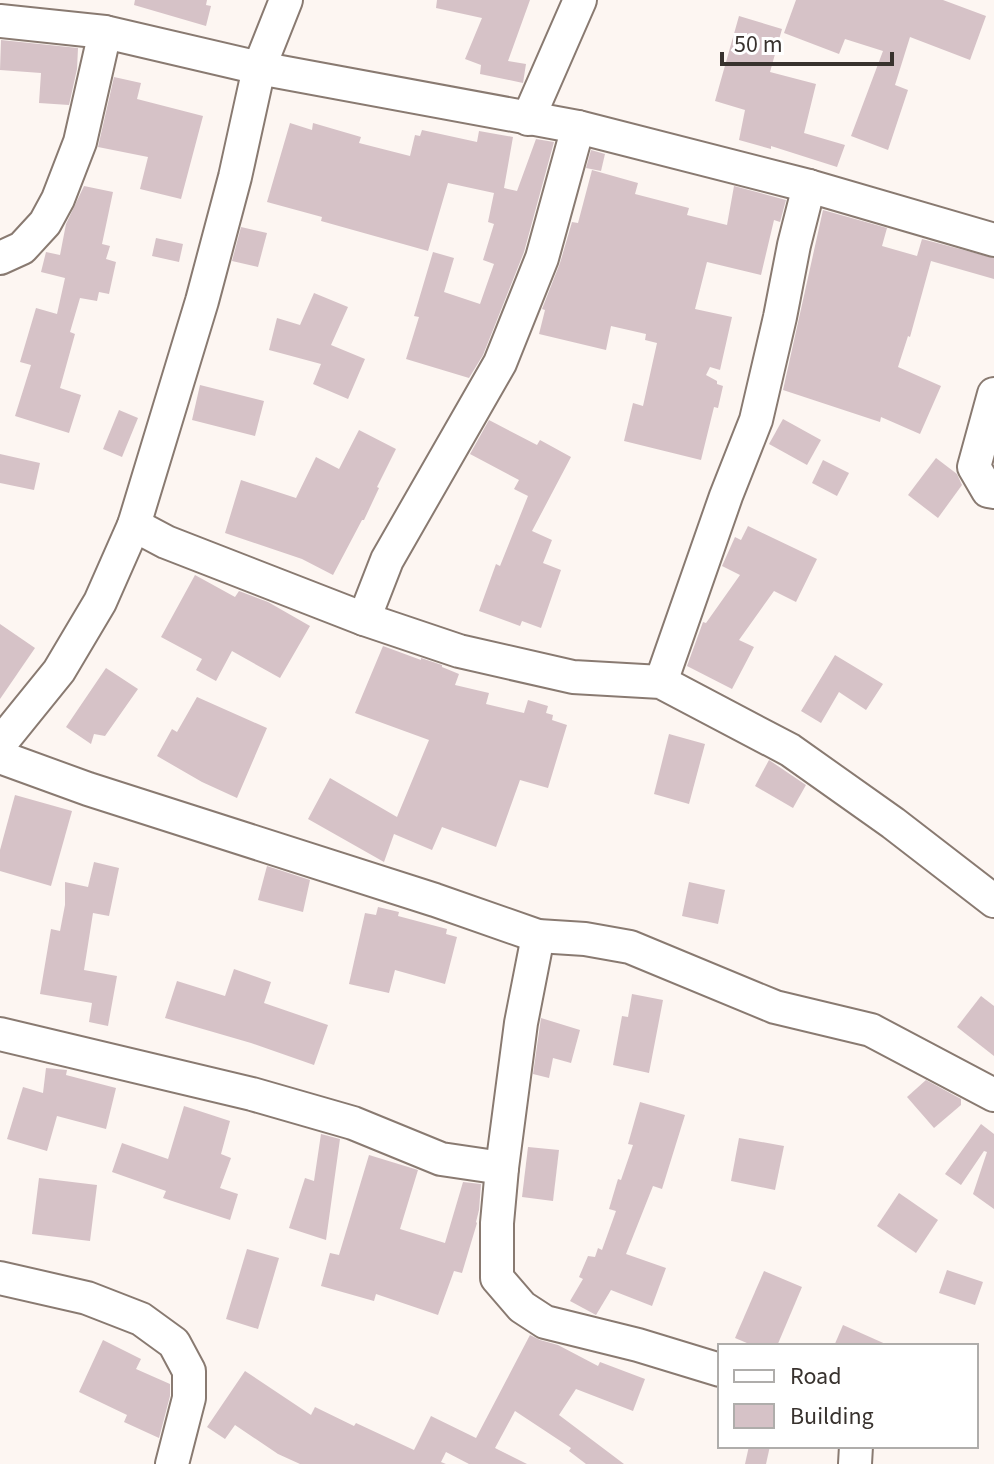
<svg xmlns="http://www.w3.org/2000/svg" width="994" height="1464" font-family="'Source Sans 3',sans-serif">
	<rect width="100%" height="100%" fill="#fdf6f2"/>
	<g fill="#d6c2c7">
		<path d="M135,0H207L206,5L211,6L206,26L134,5Z"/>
		<path d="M437,0H530L508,61L526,64L523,83L480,74L481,65L465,59L482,18L436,8Z"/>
		<path d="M796,0H943L986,16L970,60L910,37L895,85L908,90L888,150L851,136L883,51L845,39L839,54L784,33Z"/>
		<path d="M739,16L782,29L770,72L816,84L804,133L845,145L837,167L771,146V149L739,140L745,110L715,101Z"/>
		<path d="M1,40L78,48L77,69L69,105L39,103L41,73L0,70Z"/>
		<path d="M114,77L141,83L137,99L203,116L181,199L140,189L148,157L98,147Z"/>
		<path d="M290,123L312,130L313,123L361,137L359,143L410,156L415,135L420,136L422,130L477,142L479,131L513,137L504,188L517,191L536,139L554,142L524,252L483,355L469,378L406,359L419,317L414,316L433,252L454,258L444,292L480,304L494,264L483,260L494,224L488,222L494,193L448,183L428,251L321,221L322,217L267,202Z"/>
		<path d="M591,150L605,154L601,171L586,168Z"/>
		<path d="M592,170L638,183L635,194L689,208L687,215L727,225L734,186L786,200L780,222L774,220L761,275L707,262L695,309L732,317L720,370L710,367L706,375L717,381V384L723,386L718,408L714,407L701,460L624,441L633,403L643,406L657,343L645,340L646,334L611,326L606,350L539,334L545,310L542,309L560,263L572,222L578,223Z"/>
		<path d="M84,186L113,192L102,244L110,246L106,259L116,262L109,294L99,292L97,301L80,298L70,332L75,334L60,388L81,395L69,433L15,416L31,365L20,362L36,308L57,314L65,278L41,272L46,252L60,255L66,224Z"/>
		<path d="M823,210L887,228L882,246L917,256L922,239L994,258V279L931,261L910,337L908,336L898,367L941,386L920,434L881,417L880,422L783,390Z"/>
		<path d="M241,227L267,233L258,267L232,261Z"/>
		<path d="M156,238L183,244L179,262L152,256Z"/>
		<path d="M314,293L348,307L331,345L365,359L348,399L313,384L321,364L269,350L277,318L300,325Z"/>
		<path d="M200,385L264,401L255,436L192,420Z"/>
		<path d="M119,410L138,418L122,457L103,449Z"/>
		<path d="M783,419L821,440L807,465L769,444Z"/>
		<path d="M489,420L537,445L540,440L571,457L532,531L552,540L543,563L561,570L541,628L522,621L520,626L479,611L496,564L500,566L528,496L514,489L519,480L470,454Z"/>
		<path d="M359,430L396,449L377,487L379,488L364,520H362L333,575L302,559L225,533L241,480L296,498L316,457L339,469Z"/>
		<path d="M0,454L40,463L34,490L0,483Z"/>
		<path d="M936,458L957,474L962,485L938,518L908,495Z"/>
		<path d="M823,460L849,473L837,496L812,483Z"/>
		<path d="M748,526L817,559L796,602L774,591L739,640L754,647L732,689L687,666L703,622L706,623L740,575L722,566L735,537L741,540Z"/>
		<path d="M195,575L235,597L239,591L268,602L310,626L280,678L232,651L216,681L196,670L202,659L161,637Z"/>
		<path d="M0,624L35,648L0,699Z"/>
		<path d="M383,646L421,660V658L442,665V667L459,674L455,685L489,693L486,704L524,713L528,700L548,706L546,713L553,715L552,720L567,725L548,788L520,780L496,847L442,827L432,850L394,834L384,862L308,819L330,778L397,817L429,740L355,713Z"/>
		<path d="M835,655L883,684L866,710L839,692L821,723L801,711Z"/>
		<path d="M106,668L138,689L105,736L94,734L91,744L66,727Z"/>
		<path d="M197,697L267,728L237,798L202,782L157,756L172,729L177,732Z"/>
		<path d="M669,734L705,744L689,804L654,794Z"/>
		<path d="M769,760L806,785L793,808L755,786Z"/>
		<path d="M15,795L72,811L51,886L0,871V850Z"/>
		<path d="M94,862L119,868L109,916L93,913L84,970L117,976L108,1026L89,1022L92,1003L40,994L51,929L60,931L65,905V882L88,887Z"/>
		<path d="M267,866L310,880L303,912L258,900Z"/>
		<path d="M689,882L725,890L718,924L682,916Z"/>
		<path d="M378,907L399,912L398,916L447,929L446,934L457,937L445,984L395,970L389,993L349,984L365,913L376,915Z"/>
		<path d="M234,969L271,982L264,1003L328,1025L314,1065L251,1043L165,1018L177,981L225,996Z"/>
		<path d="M632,994L663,1000L649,1073L613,1065L622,1016L628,1017Z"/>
		<path d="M981,996L994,1006V1056L957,1027Z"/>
		<path d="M541,1018L580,1030L571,1063L553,1058L549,1078L533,1074Z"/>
		<path d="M46,1068L67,1070L66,1075L116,1088L106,1129L57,1116L47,1151L7,1139L23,1087L43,1093Z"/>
		<path d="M926,1080L961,1099V1105L934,1128L907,1097Z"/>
		<path d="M640,1102L685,1115L662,1189L653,1186L626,1254L666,1268L652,1306L611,1290L596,1315L570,1301L583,1279L579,1277L588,1256L595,1257L598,1248L602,1250L616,1211L609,1209L618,1179L621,1180L633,1145L628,1144Z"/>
		<path d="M184,1106L230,1121L221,1154L231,1158L220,1188L238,1194L230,1220L163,1198L166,1191L112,1172L122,1143L168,1159Z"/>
		<path d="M981,1124L994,1134V1209L973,1194L987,1152L984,1151L961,1185L945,1174Z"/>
		<path d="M321,1134L340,1139L326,1240L289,1228L305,1178L314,1181Z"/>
		<path d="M739,1138L784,1146L775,1190L731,1181Z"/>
		<path d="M528,1147L559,1150L553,1201L522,1197Z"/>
		<path d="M369,1155L418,1170L400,1229L445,1243L463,1182L481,1184L479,1210L476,1222L477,1223L462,1273L454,1271L438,1315L376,1294L374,1301L321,1286L330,1253L339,1255Z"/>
		<path d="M39,1178L97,1185L90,1241L32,1234Z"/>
		<path d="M899,1193L938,1220L916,1253L877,1226Z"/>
		<path d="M247,1249L279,1258L258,1329L226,1319Z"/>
		<path d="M947,1270L983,1282L975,1305L939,1293Z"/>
		<path d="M764,1271L802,1287L777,1346H754L735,1338Z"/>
		<path d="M843,1325L890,1346H834Z"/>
		<path d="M530,1335L540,1340L558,1345L598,1366L600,1362L645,1379L633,1411L576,1389L559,1415L624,1464H586L569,1451L571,1448L515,1411L495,1448L527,1464H469L446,1452L441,1462L446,1464H300L278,1454L235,1425L225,1439L207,1427L245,1371L311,1415L315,1407L354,1426L356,1423L414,1450L431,1416L476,1438Z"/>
		<path d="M103,1340L141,1359L136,1369L170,1384V1396L159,1438L124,1422L127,1415L79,1392Z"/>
		<path d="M749,1446H770L766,1464H745Z"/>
	</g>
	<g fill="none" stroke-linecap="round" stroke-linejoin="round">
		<g stroke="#897a71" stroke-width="36">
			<g id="minor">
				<path d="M0,21L105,32L259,68L578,127L809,186L994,240"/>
				<path d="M528,119L580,0"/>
				<path d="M0,258L22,248L45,223L58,199L80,142L105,32"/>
				<path d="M994,394L974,467L988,491L994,492"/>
				<path d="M134,525L166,542L364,619L459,651L573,677L661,682L790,750L893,823L994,901"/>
				<path d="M364,619L387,560L500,363L542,258L578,127"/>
				<path d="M661,682L726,496L756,420L780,317L794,245L809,186"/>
				<path d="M0,744L59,671L100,602L134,525L202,301L235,177L259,68L286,0"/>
				<path d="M0,757L88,789L435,900L538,936L585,939L630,947L775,1007L871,1030L994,1095"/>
				<path d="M538,936L521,1023L502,1168L497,1223V1278L522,1307L545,1322L638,1345L720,1370"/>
				<path d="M0,1034L252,1094L353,1123L441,1159L502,1168"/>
				<path d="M0,1278L87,1298L141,1319L174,1343L189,1371V1398L172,1464"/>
				<path d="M855,1464L856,1446"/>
			</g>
		</g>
		<use href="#minor" stroke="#fff" stroke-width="32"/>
	</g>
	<rect x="718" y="1344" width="260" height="104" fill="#ffffff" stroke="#afadab" stroke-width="2"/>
	<rect x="734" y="1370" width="40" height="12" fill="#ffffff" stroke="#afadab" stroke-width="2"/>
	<text x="790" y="1384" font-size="24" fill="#38322e">Road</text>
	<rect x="734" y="1404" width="40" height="24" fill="#d6c2c7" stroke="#afadab" stroke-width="2"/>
	<text x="790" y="1424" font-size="24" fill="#38322e">Building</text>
	<path d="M722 52v12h170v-12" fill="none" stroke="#38322e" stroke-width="4"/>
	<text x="734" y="52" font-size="24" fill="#38322e" stroke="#ffffff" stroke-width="6" paint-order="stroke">50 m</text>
</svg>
